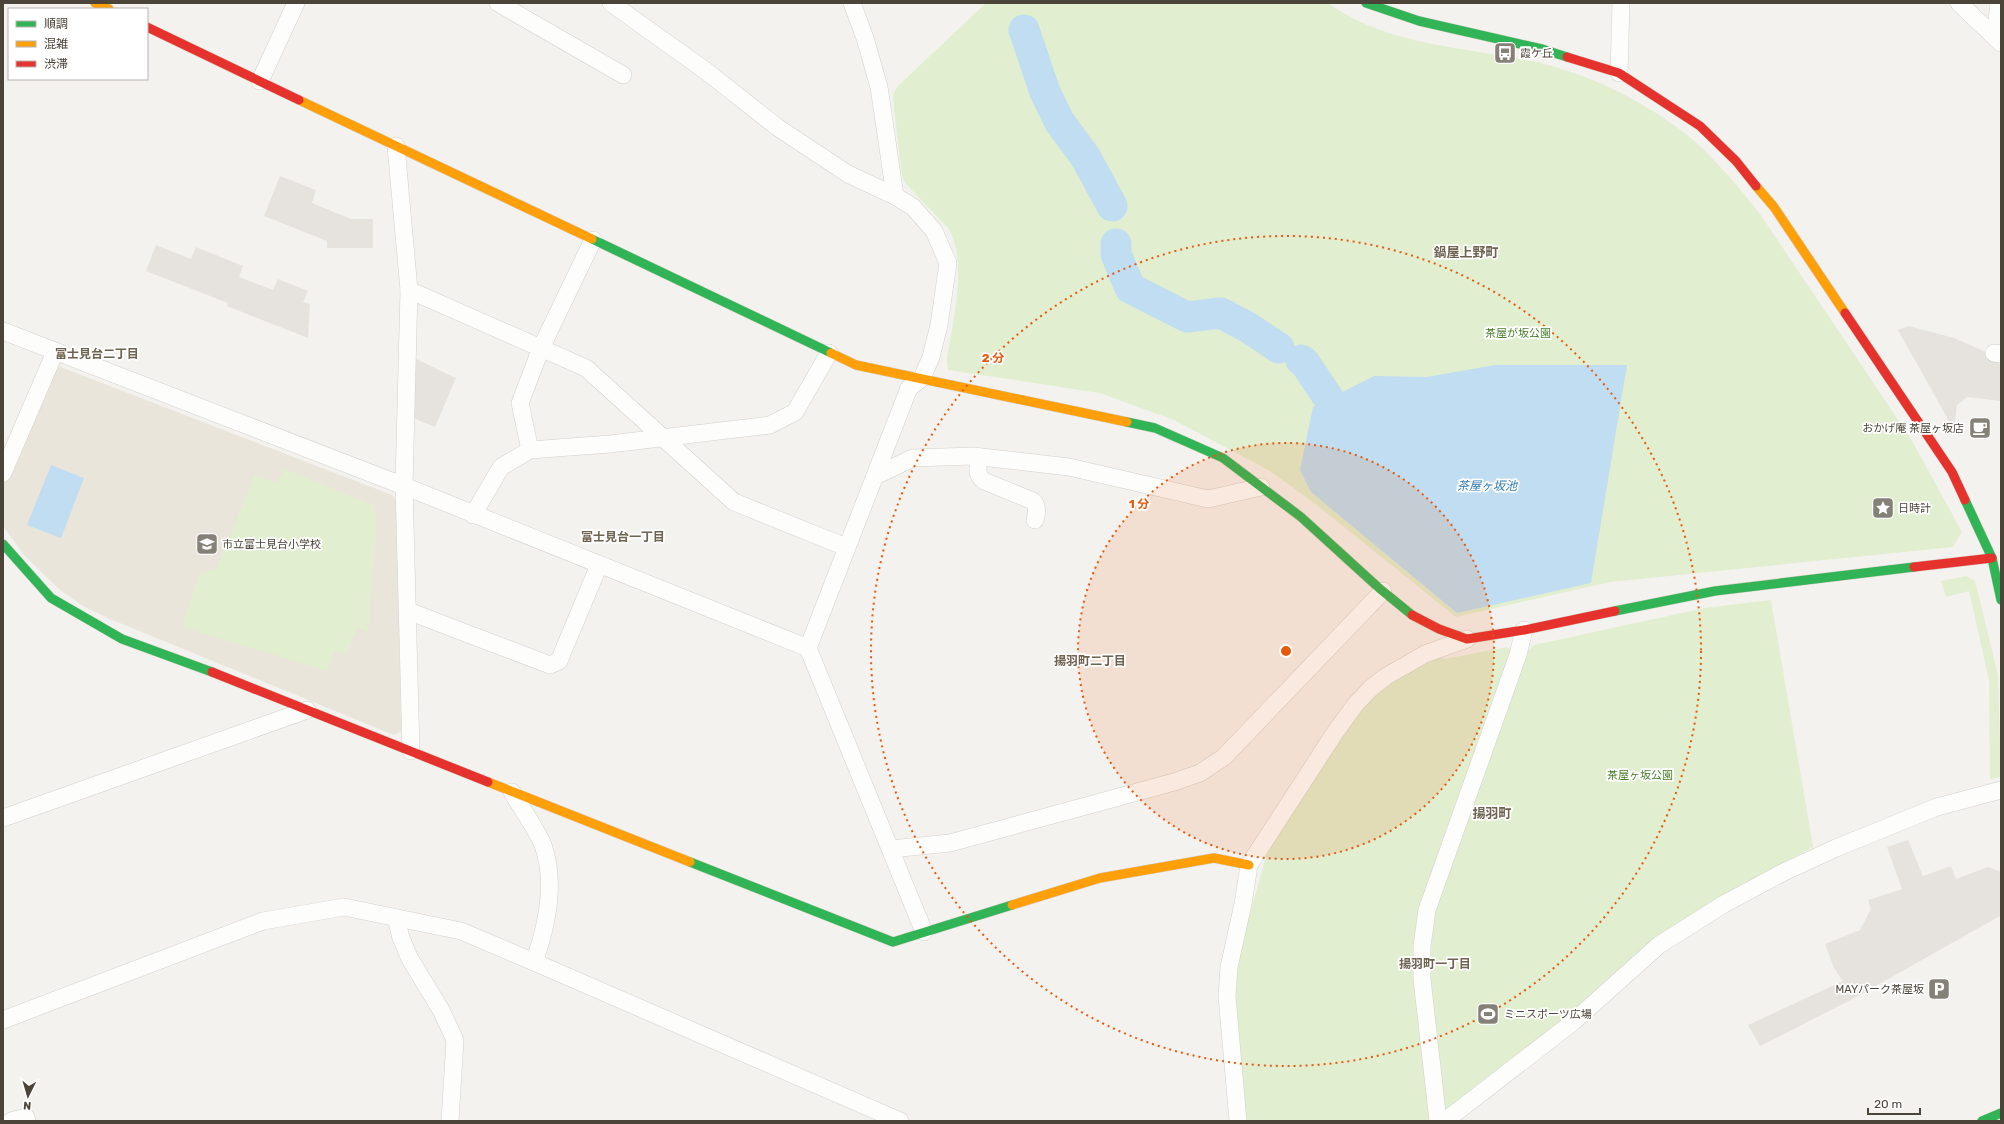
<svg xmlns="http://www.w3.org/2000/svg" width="2004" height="1124" font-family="Rubik,'Noto Sans JP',sans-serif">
	<rect width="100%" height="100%" fill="#f4f2ee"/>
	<path fill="#eae5da" d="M58,366L392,495L397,502L401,731L394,735L110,619L83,606L60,590L24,555L3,526V486L52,370Z"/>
	<g fill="#e1eecf">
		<path d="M986,3H1328C1381,42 1451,46 1513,58C1524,60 1537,61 1548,65C1597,78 1646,103 1686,134C1712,155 1739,187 1760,214L1911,439L1962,532L1953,547L1610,582L1456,617L1318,506L1270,471L1174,420L1100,393L948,370L947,360C952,323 969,262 948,228L905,183L902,176L893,99L894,92L898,86Z"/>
		<path d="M284,469L373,505L377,519L368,632L357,628L346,654L335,651L327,671L182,627L199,574L217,568L255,475L277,483Z"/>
		<path d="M1966,576L1975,581L1998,675L2001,777L1990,779L1989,680L1969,591L1946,597L1941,581Z"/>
		<path d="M1771,600L1813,847L1776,867L1580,1009L1448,1109L1445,1108L1430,978L1431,941L1437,900L1528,651L1534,645L1705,608Z"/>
		<path d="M1507,647L1511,650L1419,912L1414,950L1430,1117L1427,1121H1245L1234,995L1237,961L1267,853L1335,745L1374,694L1407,673L1440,657L1445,659Z"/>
	</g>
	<g fill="#e6e3df">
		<path d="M280,176L316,190L312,203L351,219H373V248H327V241L264,216Z"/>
		<path d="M156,245L191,259L196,247L243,266L239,277L273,290L278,279L308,291L303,302L310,304L308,338L227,306L228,303L146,271Z"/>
		<path d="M1909,326L1954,338L1993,355L2001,366V401L1967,397L1957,405L1955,422L1949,421L1898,330Z"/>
		<path d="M408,355L456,378L435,427L408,416Z"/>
		<path d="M1908,840L1923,876L1951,866L1956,879L1988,867L2001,872L2000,916L1851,1000L1760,1046L1748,1025L1843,981L1834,968L1825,944L1860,930L1871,909L1868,900L1902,889L1887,847Z"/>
	</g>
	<g fill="#c0ddf1">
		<path d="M1495,365H1627L1591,583L1457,613L1311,492L1300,470L1313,407L1374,376L1427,377Z"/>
		<path d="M51,465L84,478L61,538L27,525Z"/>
	</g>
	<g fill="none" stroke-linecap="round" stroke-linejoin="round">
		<g stroke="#c0ddf1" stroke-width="31">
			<path d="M1024,30L1045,92L1059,121L1086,158L1112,206"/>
			<path d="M1116,244V254L1130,288L1187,317L1221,313L1249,328L1279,348"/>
			<path d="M1301,360L1305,363L1329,399"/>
		</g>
		<g stroke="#d2d0cb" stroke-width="18">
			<g id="street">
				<path d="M498,3L623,75"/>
				<path d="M611,3L706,71L777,127L848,174L895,196L913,207L934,231L948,263L939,325L931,357L922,378L909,388L808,648"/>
				<path d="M852,3L865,38L879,87L895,196"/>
				<path d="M1959,3L2001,43"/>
				<path d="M1995,37L1999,3"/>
				<path d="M1619,73L1621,3"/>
				<path d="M260,81L296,3"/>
				<path d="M396,146L409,290L404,486L411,751"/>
				<path d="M409,290L586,368L734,502L846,547"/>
				<path d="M3,331L404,486L808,648L924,932"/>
				<path d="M1994,353L2001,354"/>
				<path d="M530,450L520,403L541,348L593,240"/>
				<path d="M980,457C978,467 975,474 984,481L1033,501C1038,507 1037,513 1035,520"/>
				<path d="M3,473L55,352"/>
				<path d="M875,476L913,458L973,456L1069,467L1208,499L1261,487"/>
				<path d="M473,515L501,467L530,450L610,444L770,425L795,412L829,353"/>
				<path d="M408,611L550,665L559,661L599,565"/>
				<path d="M512,792C521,808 536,828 543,845C556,882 547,926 534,962L900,1121"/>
				<path d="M3,818L307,710"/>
				<path d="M891,849L950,843L1174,782L1200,773L1224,757L1383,591"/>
				<path d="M396,918L401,938L410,959L441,1010L455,1040L450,1121"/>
				<path d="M3,1020L263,921L344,907L461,931L534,962"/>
				<path d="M11,1121L26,1117L27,1121"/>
				<path d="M1238,1121L1227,996L1229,967L1243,904L1249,865L1334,734L1355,705L1370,689L1385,677L1425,654L1467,639"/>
				<path d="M1438,1121L1422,979V946L1427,910L1518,655L1524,630"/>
				<path d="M1445,1121L1573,1022L1659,945L1724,904L1784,872L1836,848L1937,807L2001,790"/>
			</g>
		</g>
		<g stroke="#d3cfc5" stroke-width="10">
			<g id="fast">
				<path d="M1366,3L1419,21L1542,49L1567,57"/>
				<path d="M592,239L831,353"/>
				<path d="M1127,422L1155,428L1223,458L1301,517L1379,588L1412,615"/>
				<path d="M1965,500L1992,558L2001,600"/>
				<path d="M3,544L51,598L122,639L212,672"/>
				<path d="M1615,611L1715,591L1914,567"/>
				<path d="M690,862L893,942L1012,905"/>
				<path d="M1982,1121L2001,1113"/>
			</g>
		</g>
		<g stroke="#d3cfc5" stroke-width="10">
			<g id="slow">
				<path d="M95,3L109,9"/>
				<path d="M299,100L592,239"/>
				<path d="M1756,186L1774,207L1845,313"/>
				<path d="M831,353L856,365L1127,422"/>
				<path d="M488,782L690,862"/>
				<path d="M1012,905L1100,878L1214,858L1249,865"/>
			</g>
		</g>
		<g stroke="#d3cfc5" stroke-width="10">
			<g id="jam">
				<path d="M147,27L299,100"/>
				<path d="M1567,57L1619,73L1700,126L1736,161L1756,186"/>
				<path d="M1845,313L1952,472L1965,500"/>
				<path d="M1914,567L1992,558"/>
				<path d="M1412,615L1439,629L1467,639L1524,630L1615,611"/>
				<path d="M212,672L488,782"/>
			</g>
		</g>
		<use href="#street" stroke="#fdfdfc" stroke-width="17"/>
		<use href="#fast" stroke="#30b455" stroke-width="9"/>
		<use href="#slow" stroke="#ff9f0a" stroke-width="9"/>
		<use href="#jam" stroke="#e5322d" stroke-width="9"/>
	</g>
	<circle cx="1286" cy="651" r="208" fill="#e8590c" fill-opacity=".12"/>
	<g fill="none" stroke="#e8590c" stroke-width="2" stroke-dasharray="2 4">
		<circle cx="1286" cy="651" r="208"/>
		<circle cx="1286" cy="651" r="415"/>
	</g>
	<defs>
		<g id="bus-square" transform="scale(1.15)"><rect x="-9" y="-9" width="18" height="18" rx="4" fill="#868178" stroke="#fff"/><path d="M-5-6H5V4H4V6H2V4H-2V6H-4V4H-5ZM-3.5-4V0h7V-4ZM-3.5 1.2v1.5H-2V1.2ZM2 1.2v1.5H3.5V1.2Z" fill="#fff"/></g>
		<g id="cafe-square" transform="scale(1.15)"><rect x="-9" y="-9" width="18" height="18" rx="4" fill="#868178" stroke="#fff"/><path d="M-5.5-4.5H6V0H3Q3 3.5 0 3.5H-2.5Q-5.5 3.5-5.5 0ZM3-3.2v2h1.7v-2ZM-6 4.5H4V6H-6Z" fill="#fff"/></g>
		<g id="sight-square" transform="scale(1.15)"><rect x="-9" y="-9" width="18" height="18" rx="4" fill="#868178" stroke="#fff"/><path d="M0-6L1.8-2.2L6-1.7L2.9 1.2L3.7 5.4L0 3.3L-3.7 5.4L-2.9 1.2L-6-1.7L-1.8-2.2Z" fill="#fff"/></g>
		<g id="school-square" transform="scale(1.15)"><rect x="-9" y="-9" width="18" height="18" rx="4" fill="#868178" stroke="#fff"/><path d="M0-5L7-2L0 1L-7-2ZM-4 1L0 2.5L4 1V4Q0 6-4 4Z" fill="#fff"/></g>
		<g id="parking-square" transform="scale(1.15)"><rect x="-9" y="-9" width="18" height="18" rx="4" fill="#868178" stroke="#fff"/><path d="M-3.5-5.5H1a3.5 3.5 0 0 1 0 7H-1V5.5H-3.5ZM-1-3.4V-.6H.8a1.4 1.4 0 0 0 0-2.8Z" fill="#fff"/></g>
		<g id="stadium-square" transform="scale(1.15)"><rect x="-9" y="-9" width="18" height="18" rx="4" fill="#868178" stroke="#fff"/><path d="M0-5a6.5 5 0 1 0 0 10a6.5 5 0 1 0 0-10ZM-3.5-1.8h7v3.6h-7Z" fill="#fff"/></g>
	</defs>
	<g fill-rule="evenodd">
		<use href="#bus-square" x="1505" y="53"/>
		<use href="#cafe-square" x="1980" y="428"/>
		<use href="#sight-square" x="1883" y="508"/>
		<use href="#school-square" x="207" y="544"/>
		<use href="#parking-square" x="1939" y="989"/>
		<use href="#stadium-square" x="1488" y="1014"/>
	</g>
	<g text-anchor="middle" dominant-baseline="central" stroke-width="3.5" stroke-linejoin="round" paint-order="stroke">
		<g font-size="11" fill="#4b4439" stroke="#fff" text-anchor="start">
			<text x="1520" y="53">霞ケ丘</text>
			<text x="1964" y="428" text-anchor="end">おかげ庵 茶屋ヶ坂店</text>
			<text x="1898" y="508">日時計</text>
			<text x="222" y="544">市立富士見台小学校</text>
			<text x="1924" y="989" text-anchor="end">MAYパーク茶屋坂</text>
			<text x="1504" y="1014">ミニスポーツ広場</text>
		</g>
		<g font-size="11" fill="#4a7f2a" stroke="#fff">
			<text x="1518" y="333">茶屋が坂公園</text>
			<text x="1640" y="775">茶屋ヶ坂公園</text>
		</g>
		<g font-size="12" font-weight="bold" fill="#6e6250" stroke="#fff">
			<text x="97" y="354">富士見台二丁目</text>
			<text x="623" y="537">富士見台一丁目</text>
			<text x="1090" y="661">揚羽町二丁目</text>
			<text x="1435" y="964">揚羽町一丁目</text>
		</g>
		<g font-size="12" font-style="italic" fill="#2e7ab2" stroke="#fff">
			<text x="1487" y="486">茶屋ヶ坂池</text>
		</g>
		<g font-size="13" font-weight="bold" fill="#6e6250" stroke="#fff">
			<text x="1466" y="252">鍋屋上野町</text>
			<text x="1492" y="813">揚羽町</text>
		</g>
	</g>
	<circle cx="1286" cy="651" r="6" fill="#e8590c" stroke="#fff" stroke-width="2"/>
	<g font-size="12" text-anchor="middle" font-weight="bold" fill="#e8590c" stroke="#fff" stroke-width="3.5" stroke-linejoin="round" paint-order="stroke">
		<text x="993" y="362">2 分</text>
		<text x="1139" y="508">1 分</text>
	</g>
	<rect width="2004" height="1124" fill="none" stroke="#4b4439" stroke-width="8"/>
	<rect x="8" y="8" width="140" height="72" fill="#ffffff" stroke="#b7b4b0"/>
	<rect x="16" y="21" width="20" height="6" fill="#30b455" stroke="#b7b4b0"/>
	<text x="44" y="28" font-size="12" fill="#4b4439">順調</text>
	<rect x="16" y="41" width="20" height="6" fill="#ff9f0a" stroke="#b7b4b0"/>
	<text x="44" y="48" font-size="12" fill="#4b4439">混雑</text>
	<rect x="16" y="61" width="20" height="6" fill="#e5322d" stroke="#b7b4b0"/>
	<text x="44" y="68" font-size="12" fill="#4b4439">渋滞</text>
	<g transform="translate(28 1096) rotate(185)" stroke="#ffffff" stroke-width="3" paint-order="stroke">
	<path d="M0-3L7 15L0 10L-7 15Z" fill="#4b4439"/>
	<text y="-6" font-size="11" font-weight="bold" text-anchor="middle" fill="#4b4439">N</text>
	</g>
	<path d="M1868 1108v6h52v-6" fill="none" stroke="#4b4439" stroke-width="2"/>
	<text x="1874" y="1108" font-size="12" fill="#4b4439" stroke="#ffffff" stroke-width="3" paint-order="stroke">20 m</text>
</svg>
